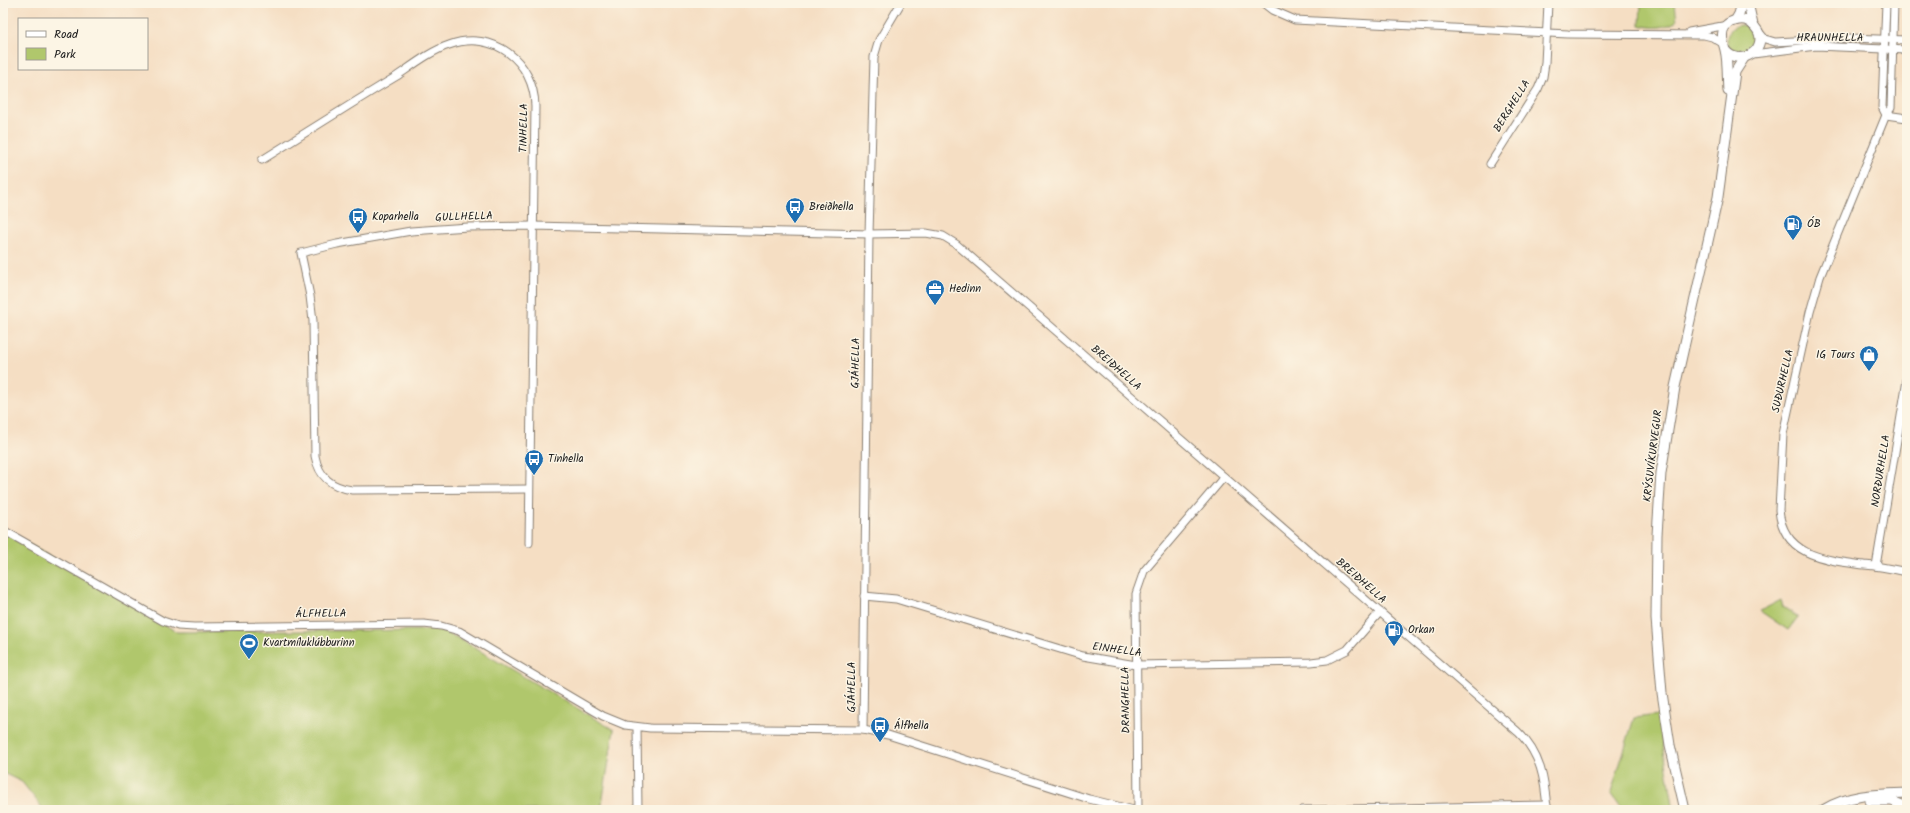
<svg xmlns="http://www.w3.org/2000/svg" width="1910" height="813" font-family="Kalam,sans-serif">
	<rect width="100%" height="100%" fill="#fcf5e5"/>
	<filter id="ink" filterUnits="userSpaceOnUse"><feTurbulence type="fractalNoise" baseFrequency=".025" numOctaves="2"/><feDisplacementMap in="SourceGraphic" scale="8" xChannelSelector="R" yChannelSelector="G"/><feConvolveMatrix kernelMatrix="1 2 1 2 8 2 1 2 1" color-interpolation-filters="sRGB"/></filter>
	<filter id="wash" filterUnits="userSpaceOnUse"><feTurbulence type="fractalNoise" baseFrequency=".012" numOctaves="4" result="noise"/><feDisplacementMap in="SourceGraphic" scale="16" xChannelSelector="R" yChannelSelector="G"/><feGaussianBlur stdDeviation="0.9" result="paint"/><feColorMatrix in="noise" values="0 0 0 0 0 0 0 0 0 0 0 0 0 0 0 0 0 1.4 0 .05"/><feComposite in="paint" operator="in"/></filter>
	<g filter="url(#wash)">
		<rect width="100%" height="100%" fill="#f5dec3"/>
		<g fill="#b0c76c" stroke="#667244">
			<path d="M1641,3H1675L1677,21C1666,28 1652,29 1640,25Z"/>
			<circle cx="1741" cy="39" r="14"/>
			<path d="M3,529L177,632L438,630L458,638L614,730L601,810H44L22,782L3,773Z"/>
			<path d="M1781,600L1783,607L1798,617L1788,630L1760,611Z"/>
			<path d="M1658,715L1674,810H1623L1611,793L1634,718Z"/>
		</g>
	</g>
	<g filter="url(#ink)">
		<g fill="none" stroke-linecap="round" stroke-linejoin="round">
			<g stroke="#887d70" stroke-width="9">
				<g id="minor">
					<path d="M1263,3L1272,10L1295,20L1568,34L1704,35L1712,37L1722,43"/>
					<path d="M1886,3L1882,107L1886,115"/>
					<path d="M1894,3L1891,108L1886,115L1820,277L1810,312L1783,434L1779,510C1783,557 1827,560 1864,565C1878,566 1893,569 1907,572"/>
					<path d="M1689,32L1728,25"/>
					<path d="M1759,32L1765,39L1775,42L1849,38L1907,40"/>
					<path d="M1753,54L1816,46L1907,50"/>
					<path d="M1886,115L1907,118"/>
					<path d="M262,160C307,132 352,103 397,76C413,65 431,51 449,45C493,29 534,61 535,106L529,543"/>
					<path d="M1490,164L1538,89L1543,77L1545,63L1548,3"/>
					<path d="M529,489L352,490C331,487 319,477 315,456L313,321L310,296L301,253L337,244L411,231L468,227L533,226L869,234L926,233L943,236L956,244L1518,732C1541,754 1545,780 1547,810"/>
					<path d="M3,530L163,621L178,626L194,627L424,624L441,626L459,631L603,716L625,725L650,728L863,730L888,735L1089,799L1134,810"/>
					<path d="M1876,566L1907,380"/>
					<path d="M864,596L896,599L1083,656L1136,665L1311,662L1327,660L1347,650L1380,612"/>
					<path d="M637,727L638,810"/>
					<path d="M863,730L869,234L874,57L879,40L901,3"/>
					<path d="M1138,810L1136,594L1144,571L1224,477"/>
					<path d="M1302,810L1547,805"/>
				</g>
			</g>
			<g stroke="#887d70" stroke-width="11">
				<g id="major">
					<path d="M1748,3L1753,25"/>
					<path d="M1735,21L1739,14L1742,3"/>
					<path d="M1725,50C1741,70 1772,46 1755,27C1751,22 1745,19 1739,20C1719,22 1721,37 1725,50C1728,61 1727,79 1728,91"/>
					<path d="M1870,801H1892L1907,807"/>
					<path d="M1685,810L1670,745L1662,693L1656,619L1657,535L1661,473L1675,387L1718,197L1735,72L1744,58"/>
					<path d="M1823,810C1849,794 1877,794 1907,793"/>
				</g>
			</g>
			<use href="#minor" stroke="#fff" stroke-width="7"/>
			<use href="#major" stroke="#fff" stroke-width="9"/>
		</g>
	</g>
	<defs>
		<g id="bus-pin" transform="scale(1)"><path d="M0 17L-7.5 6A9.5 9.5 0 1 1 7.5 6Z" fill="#1f6fb2" stroke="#fcf5e5"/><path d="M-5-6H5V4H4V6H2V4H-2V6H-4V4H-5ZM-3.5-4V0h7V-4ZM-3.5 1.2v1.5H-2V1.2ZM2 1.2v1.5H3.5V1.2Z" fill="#fff"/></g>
		<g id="fuel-pin" transform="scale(1)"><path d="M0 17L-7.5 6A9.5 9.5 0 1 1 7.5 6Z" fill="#1f6fb2" stroke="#fcf5e5"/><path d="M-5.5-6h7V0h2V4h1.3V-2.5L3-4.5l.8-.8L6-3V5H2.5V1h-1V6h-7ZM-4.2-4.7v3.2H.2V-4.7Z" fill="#fff"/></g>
		<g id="office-pin" transform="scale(1)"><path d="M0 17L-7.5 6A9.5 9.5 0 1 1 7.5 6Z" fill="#1f6fb2" stroke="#fcf5e5"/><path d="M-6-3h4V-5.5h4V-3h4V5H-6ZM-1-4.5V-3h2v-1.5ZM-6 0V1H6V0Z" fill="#fff"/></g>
		<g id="shop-pin" transform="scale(1)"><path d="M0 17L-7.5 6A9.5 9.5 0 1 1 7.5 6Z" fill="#1f6fb2" stroke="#fcf5e5"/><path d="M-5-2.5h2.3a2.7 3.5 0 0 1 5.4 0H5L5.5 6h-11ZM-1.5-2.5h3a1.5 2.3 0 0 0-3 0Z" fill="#fff"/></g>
		<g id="stadium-pin" transform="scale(1)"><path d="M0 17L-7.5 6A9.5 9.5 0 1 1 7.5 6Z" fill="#1f6fb2" stroke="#fcf5e5"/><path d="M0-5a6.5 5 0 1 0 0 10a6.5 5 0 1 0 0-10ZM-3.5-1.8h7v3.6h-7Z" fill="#fff"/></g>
	</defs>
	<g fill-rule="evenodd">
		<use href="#bus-pin" x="795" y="207"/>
		<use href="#bus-pin" x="358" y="217"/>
		<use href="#fuel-pin" x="1793" y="224"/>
		<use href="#office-pin" x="935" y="289"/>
		<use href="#shop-pin" x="1869" y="355"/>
		<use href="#bus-pin" x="534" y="459"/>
		<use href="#fuel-pin" x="1394" y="630"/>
		<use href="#stadium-pin" x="249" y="643"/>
		<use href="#bus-pin" x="880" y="726"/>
	</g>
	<g text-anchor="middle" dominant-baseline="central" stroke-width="3" stroke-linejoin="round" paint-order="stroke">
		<g font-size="11" fill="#1c1c1c" stroke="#fcf5e5">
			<text x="1830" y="38">HRAUNHELLA</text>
			<text transform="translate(1512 106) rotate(-58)">BERGHELLA</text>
			<text transform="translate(524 128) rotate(-89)">TINHELLA</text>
			<text transform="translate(464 217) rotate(-2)">GULLHELLA</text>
			<text transform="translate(856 363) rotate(-89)">GJÁHELLA</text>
			<text transform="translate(1116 368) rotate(41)">BREIÐHELLA</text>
			<text transform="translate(1783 381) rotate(-77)">SUÐURHELLA</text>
			<text transform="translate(1653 456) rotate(-83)">KRÝSUVÍKURVEGUR</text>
			<text transform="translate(1881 471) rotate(-81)">NORÐURHELLA</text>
			<text transform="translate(1361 581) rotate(41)">BREIÐHELLA</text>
			<text transform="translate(321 614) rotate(-1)">ÁLFHELLA</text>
			<text transform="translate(1117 650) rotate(8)">EINHELLA</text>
			<text transform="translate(852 687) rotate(-90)">GJÁHELLA</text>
			<text transform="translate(1126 700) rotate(-91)">DRANGHELLA</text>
		</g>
		<g font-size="11" fill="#1c1c1c" stroke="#fcf5e5" text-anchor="start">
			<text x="809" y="207">Breiðhella</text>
			<text x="372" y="217">Koparhella</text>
			<text x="1807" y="224">ÓB</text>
			<text x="949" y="289">Hedinn</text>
			<text x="1855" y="355" text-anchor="end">IG Tours</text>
			<text x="548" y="459">Tinhella</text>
			<text x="1408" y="630">Orkan</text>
			<text x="263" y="643">Kvartmíluklúbburinn</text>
			<text x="894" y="726">Álfhella</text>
		</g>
	</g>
	<rect width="1910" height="813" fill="none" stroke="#fcf5e5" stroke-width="16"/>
	<rect x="18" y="18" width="130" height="52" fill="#fcf5e5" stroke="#a29e95"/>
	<rect x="26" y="31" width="20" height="6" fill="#ffffff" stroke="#a29e95"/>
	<text x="54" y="38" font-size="12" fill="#1c1c1c">Road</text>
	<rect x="26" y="48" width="20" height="12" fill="#b0c76c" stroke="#a29e95"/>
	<text x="54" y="58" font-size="12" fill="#1c1c1c">Park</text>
</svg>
